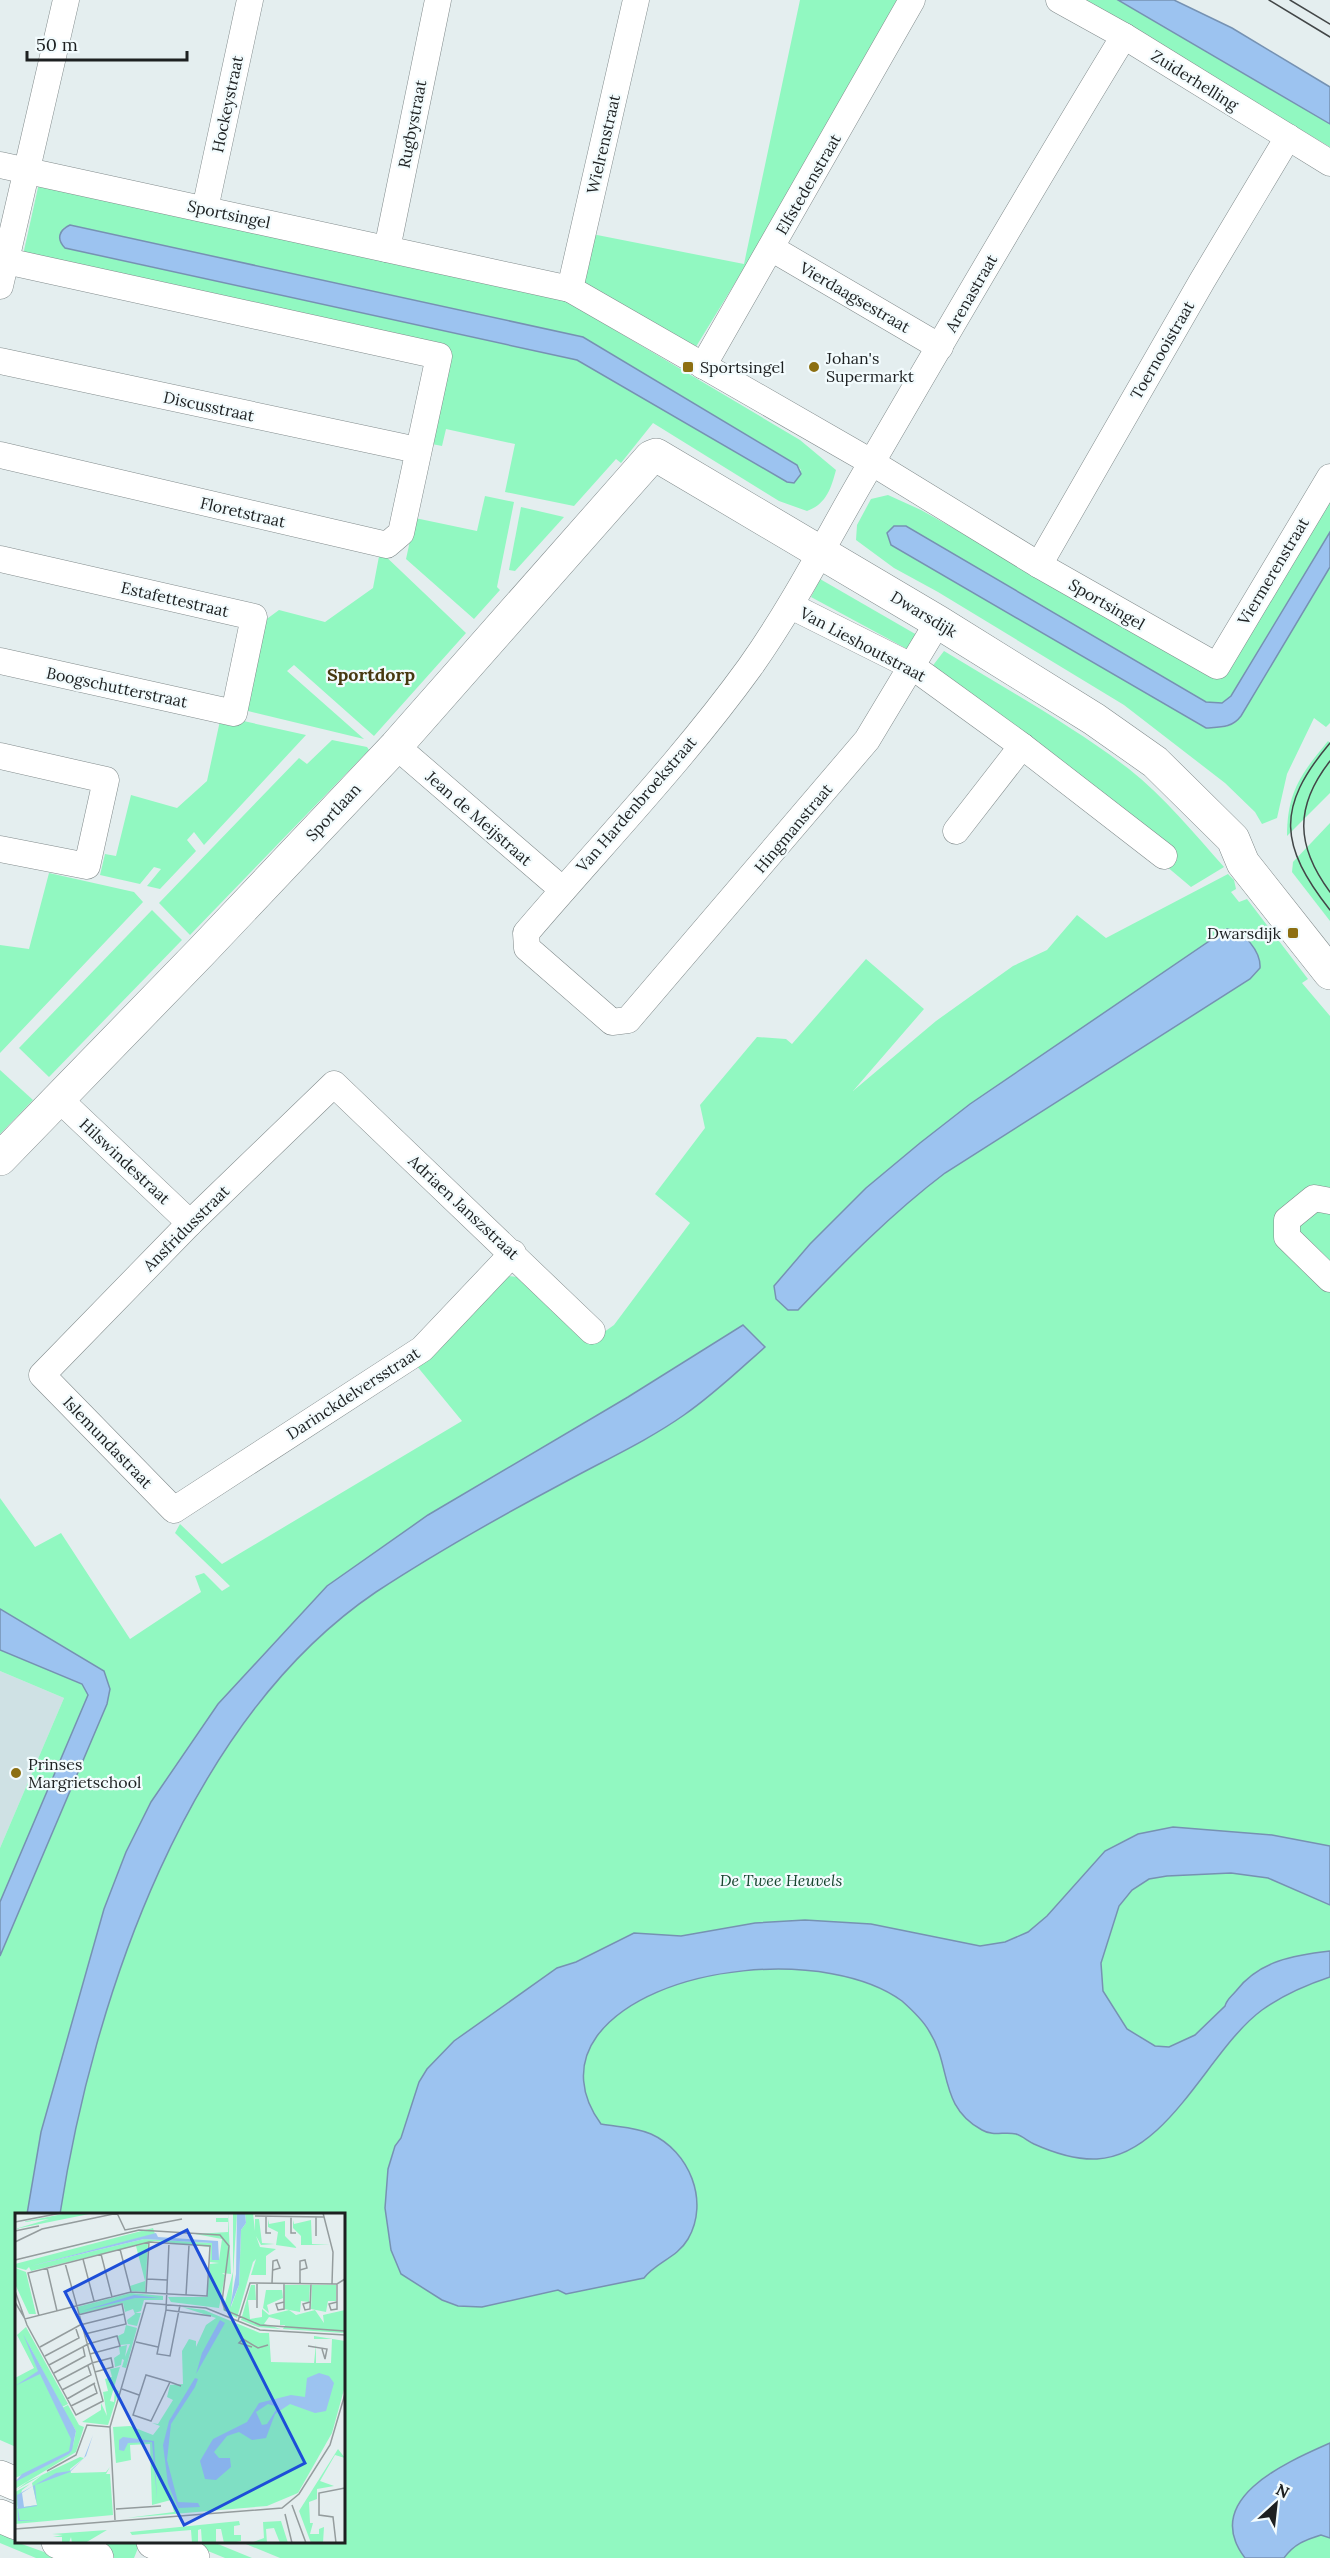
<svg xmlns="http://www.w3.org/2000/svg" width="1330" height="2558" font-family="Lora,serif">
	<rect width="100%" height="100%" fill="#e4eeef"/>
	<path fill="#cfe1e4" d="M0,1671L64,1698L0,1848Z"/>
	<g fill="#91f8c1" fill-rule="evenodd">
		<path d="M800,0H908L694,350L581,284L592,234L744,264Z"/>
		<path d="M1081,0H1118L1330,124V147Z"/>
		<path d="M39,183L566,301L800,440L836,470C831,489 826,504 807,511L779,501L653,423L621,463L616,459L574,506L505,492L515,444L446,429L442,446L432,444L451,351L23,255ZM70,225L583,337L797,465L801,470L787,482L577,360L65,248L62,229Z"/>
		<path d="M1330,490V532L1231,696L1222,703L1205,702L906,526L891,545L1206,728L1225,727L1235,723L1330,567V723L1326,727L1314,718L1287,774L1277,818L1262,824L1255,812L1225,783L1124,705L938,592L894,568L856,540L857,525L871,499L888,495L921,510L1210,672Z"/>
		<path d="M485,496L514,502L497,587L500,590L474,619L406,559L415,518L477,531Z"/>
		<path d="M521,507L564,517L515,571L509,570Z"/>
		<path d="M380,551L466,633L374,736L294,665L287,671L364,739L244,710L264,621L279,610L325,622L373,588Z"/>
		<path d="M820,579L917,635L909,650L811,597Z"/>
		<path d="M944,651C1006,689 1071,725 1129,769C1164,797 1194,833 1224,867L1191,887L931,668Z"/>
		<path d="M221,716L306,735L204,845L194,832L187,840L196,851L160,889L147,886L161,869L154,867L140,884L100,875L105,854L116,856L131,795L177,808L207,781Z"/>
		<path d="M332,740L367,747L369,750L190,935L159,903L299,758L307,764Z"/>
		<path d="M1328,741L1330,743V793L1287,836C1287,792 1301,774 1328,741Z"/>
		<path d="M1330,823V921L1292,872L1293,862Z"/>
		<path d="M49,873L134,892L143,902L0,1053V945L29,949Z"/>
		<path d="M1228,874L1234,880L1236,889L1231,892L1239,902L1247,899L1308,979L1302,983L1330,1016V2558H280L241,2542H344V2214H16V2447L0,2440V1848L64,1698L0,1671V1498L35,1547L61,1533L130,1639L201,1592L195,1576L204,1573L222,1591L230,1586L175,1533L180,1524L222,1564L462,1421L416,1365L507,1276L518,1277L590,1342L614,1325L690,1223L655,1194L705,1128L700,1105L757,1037L786,1039L792,1044L866,959L924,1009L853,1091L936,1021L1013,966L1047,950L1077,915L1106,938Z"/>
		<path d="M152,910L182,940L49,1077L19,1048Z"/>
		<path d="M0,1070L33,1100L0,1134Z"/>
		<path d="M0,2532L16,2542L61,2558H36L0,2543Z"/>
		<path d="M71,2542H136L140,2543L134,2558H110Z"/>
		<path d="M186,2542H213L252,2558H225Z"/>
	</g>
	<g fill="#9cc3f0" stroke="#7692b2" stroke-width="1.5">
		<path d="M1118,0H1174L1232,28L1330,87V124Z"/>
		<path d="M70,225L583,337L797,465L801,474L794,483L787,482L577,360L65,248C56,239 59,230 70,225Z"/>
		<path d="M894,526H906L1206,702L1222,703L1231,696L1330,532V567L1241,716C1232,728 1221,727 1206,728L891,545L887,533Z"/>
		<path d="M1227,929C1244,930 1261,952 1260,968L1250,979L945,1173C891,1214 845,1261 798,1310H788L776,1299L774,1286L810,1244L866,1188L920,1143L970,1104Z"/>
		<path d="M743,1325L765,1347C739,1370 713,1395 684,1415C647,1441 605,1460 565,1482C501,1516 437,1552 376,1592C187,1720 93,1999 60,2214H27L41,2132L104,1909L126,1852L151,1802L218,1704L327,1586L428,1515L628,1397Z"/>
		<path d="M0,1609L104,1671L110,1689L107,1704L0,1956V1902L88,1695L82,1684L0,1650Z"/>
		<path d="M1173,1827L1272,1835L1330,1846V1905L1268,1878L1231,1873L1167,1876L1149,1879L1132,1890L1119,1906L1101,1963L1103,1991L1127,2029L1155,2046L1169,2047L1195,2035L1225,2006C1227,1999 1231,1997 1236,1991C1259,1961 1294,1955 1330,1951V1977C1306,1985 1283,1995 1262,2010C1209,2049 1169,2155 1097,2159C1075,2160 1054,2153 1034,2144C1028,2141 1022,2136 1016,2134C1004,2131 994,2137 982,2130C938,2106 952,2066 929,2031C923,2020 911,2009 902,2001C830,1948 652,1962 597,2036C576,2065 581,2097 601,2124C617,2127 636,2127 651,2134C689,2151 710,2201 688,2239C677,2258 656,2262 644,2278L566,2294L558,2290L482,2307L458,2306L442,2300L401,2274L391,2250L385,2208L388,2169L395,2146L401,2138L419,2082L427,2069L454,2041L557,1968L576,1962L634,1933L681,1936L755,1923L805,1920L871,1924L980,1946L1005,1942L1028,1932L1047,1916L1105,1851L1138,1834Z"/>
		<path d="M1330,2443V2538L1321,2535C1305,2540 1294,2544 1284,2558H1245C1200,2499 1287,2462 1330,2443Z"/>
	</g>
	<g fill="none" stroke-linecap="round" stroke-linejoin="round">
		<g stroke="#828b8c" stroke-width="27">
			<g id="street">
				<path d="M1059,0L1124,36L1330,163"/>
				<path d="M0,165L570,289L871,462L1039,565L1217,666L1330,477"/>
				<path d="M205,209L250,0"/>
				<path d="M771,248L940,347"/>
				<path d="M387,249L438,0"/>
				<path d="M0,286L66,0"/>
				<path d="M570,289L636,0"/>
				<path d="M0,361L417,450"/>
				<path d="M703,366L912,0"/>
				<path d="M0,455L387,545L401,533L439,356L6,261"/>
				<path d="M0,559L254,617L234,713L0,661"/>
				<path d="M1039,565L1202,281L1288,137"/>
				<path d="M791,606L913,667L1022,746L1164,856"/>
				<path d="M938,622L867,740L628,1020L612,1022L527,948L526,933C601,845 682,761 750,667C796,602 831,531 872,462C955,319 1038,177 1124,36"/>
				<path d="M396,746L563,890"/>
				<path d="M0,756L106,780L87,866L0,849"/>
				<path d="M956,831L1022,746"/>
				<path d="M59,1099L190,1223"/>
				<path d="M1330,1201L1314,1198L1287,1220V1237L1330,1279"/>
				<path d="M513,1253L422,1349L174,1510L42,1375L190,1223L334,1084L592,1331"/>
			</g>
		</g>
		<g stroke="#828b8c" stroke-width="34">
			<g id="secondary">
				<path d="M0,1159L201,952L396,746L651,457L656,455L938,622L1094,719L1155,762L1233,839L1243,863L1330,973"/>
				<path d="M0,2477L16,2484"/>
				<path d="M0,2516L16,2523"/>
				<path d="M58,2542L97,2558"/>
				<path d="M153,2542L193,2558"/>
			</g>
		</g>
		<use href="#street" stroke="#fff" stroke-width="26"/>
		<use href="#secondary" stroke="#fff" stroke-width="33"/>
		<g stroke="#424647" stroke-width="1.5">
			<path d="M1269,0L1330,37"/>
			<path d="M1290,0L1330,24"/>
			<path d="M1330,743C1275,808 1280,846 1330,910"/>
			<path d="M1330,761C1294,807 1296,846 1330,892"/>
		</g>
	</g>
	<g fill="#8c6f12" stroke="#f2fbfd" stroke-width="2">
		<rect x="682" y="361" width="12" height="12" rx="3"/>
		<circle cx="814" cy="367" r="6"/>
		<rect x="1287" y="927" width="12" height="12" rx="3"/>
		<circle cx="16" cy="1773" r="6"/>
	</g>
	<g text-anchor="middle" dominant-baseline="central" stroke-width="4.5" stroke-linejoin="round" paint-order="stroke">
		<g font-size="16" fill="#1d2021" stroke="#f2fbfd">
			<text transform="translate(1195 80) rotate(32)">Zuiderhelling</text>
			<text transform="translate(227 104) rotate(-78)">Hockeystraat</text>
			<text transform="translate(412 124) rotate(-79)">Rugbystraat</text>
			<text transform="translate(603 144) rotate(-77)">Wielrenstraat</text>
			<text transform="translate(808 184) rotate(-60)">Elfstedenstraat</text>
			<text transform="translate(229 214) rotate(12)">Sportsingel</text>
			<text transform="translate(971 293) rotate(-60)">Arenastraat</text>
			<text transform="translate(855 297) rotate(30)">Vierdaagsestraat</text>
			<text transform="translate(1162 350) rotate(-60)">Toernooistraat</text>
			<text transform="translate(209 406) rotate(12)">Discusstraat</text>
			<text transform="translate(243 512) rotate(13)">Floretstraat</text>
			<text transform="translate(1273 571) rotate(-59)">Viermerenstraat</text>
			<text transform="translate(175 599) rotate(13)">Estafettestraat</text>
			<text transform="translate(1107 604) rotate(30)">Sportsingel</text>
			<text transform="translate(924 614) rotate(31)">Dwarsdijk</text>
			<text transform="translate(863 644) rotate(28)">Van Lieshoutstraat</text>
			<text transform="translate(117 687) rotate(12)">Boogschutterstraat</text>
			<text transform="translate(636 804) rotate(-49)">Van Hardenbroekstraat</text>
			<text transform="translate(333 812) rotate(-47)">Sportlaan</text>
			<text transform="translate(479 818) rotate(41)">Jean de Meijstraat</text>
			<text transform="translate(793 828) rotate(-50)">Hingmanstraat</text>
			<text transform="translate(125 1161) rotate(43)">Hilswindestraat</text>
			<text transform="translate(464 1207) rotate(43)">Adriaen Janszstraat</text>
			<text transform="translate(186 1228) rotate(-45)">Ansfridusstraat</text>
			<text transform="translate(353 1393) rotate(-33)">Darinckdelversstraat</text>
			<text transform="translate(108 1442) rotate(46)">Islemundastraat</text>
		</g>
		<g font-size="16" fill="#1d2021" stroke="#f2fbfd" text-anchor="start">
			<text x="826" y="358">Johan's<tspan x="826" dy="18">Supermarkt</tspan></text>
			<text x="700" y="367">Sportsingel</text>
			<text x="1281" y="933" text-anchor="end">Dwarsdijk</text>
			<text x="28" y="1764">Prinses<tspan x="28" dy="18">Margrietschool</tspan></text>
		</g>
		<g font-size="16" font-style="italic" fill="#17452f" stroke="#f2fbfd">
			<text x="781" y="1880">De Twee Heuvels</text>
		</g>
		<g font-size="18" font-weight="bold" fill="#473910" stroke="#f2fbfd">
			<text x="371" y="674">Sportdorp</text>
		</g>
	</g>
	<g transform="translate(15 2213)">
		<rect width="330" height="330" fill="#e4eeef"/>
		<path d="M53,0H79L0,16L34,6L7,9ZM213,0L216,61L207,60L210,62L204,95L156,89L153,84H192L195,51L204,50L195,49L196,34L140,28L16,58L14,54L11,57L0,54V51L138,15L140,21L16,53L129,26L197,30L204,47L207,26L180,21L213,19V9H201V5H213ZM218,0H222L216,94L224,72L226,17L231,10L230,0H238L240,18V6H244L247,30L260,31L246,32L241,23L245,34L261,36L251,43V62H236L241,46L238,49L222,105L208,97L218,59ZM253,6L254,11L270,8V23L282,35L261,32L263,19L253,14ZM278,7L279,11L296,7L297,31L315,32H286V23L278,15ZM133,30L130,79L116,78L115,73L130,68L121,33ZM0,55L11,59L21,101H14L0,71ZM236,72H240L241,87H233L235,106L247,104V96L254,102L274,97L281,102L300,97L309,110L308,102L330,97V120L268,116L270,112H265V107L254,104L249,111L266,116L243,114L226,107ZM270,72H295L294,89L286,88L285,99L269,96ZM297,72H321V88H313L311,99L296,96ZM251,77H267L268,85L252,92L254,100L248,95ZM116,80L148,83V87H129L126,98L120,100H126L122,113L113,111L112,107L120,101L118,96L110,99L108,90L64,101L62,94ZM167,94L189,97L245,120H254L256,149L299,150L301,131V150H316L317,126H299V123L330,128V173L317,220L283,280L252,293L111,305L159,299L156,287L137,292L135,231L115,232L116,247L101,250L98,214L115,213L138,222L145,213L137,210L143,211L158,187L152,184L155,172L168,171L167,138L174,126L181,128V134L191,112L201,105ZM111,112L122,115L111,155L107,154L109,147L107,146L106,152L100,154L99,145L105,141L104,134L112,132L110,144L115,131L105,132L103,123L109,120ZM11,114L53,191L47,194L8,121L59,220L58,233L61,218L47,195L53,192L64,212L69,214L61,239L0,276V269L19,257L0,265V165L19,155L2,122ZM105,154L95,188L99,189L100,176L104,178L93,212L67,209L86,197V190L92,203L88,179L93,178L90,166L97,164L95,156ZM323,236L330,245L320,242L305,268L319,273L302,276V286L294,289L295,310H298L295,321H304V316L309,314L308,330H296L284,298ZM65,244L69,245L55,256L56,260L91,259L95,254L91,261H95L98,302L0,311V279L15,271L7,277L2,295L22,292L17,270L27,262L1,277L12,269ZM224,308L225,312L219,313V322H226V328L216,330H209L206,316H201V330H187L186,316L183,317V330H177L176,317L117,322L115,319ZM266,308L273,330H265L259,315L251,316L252,330H236L249,325L248,309ZM92,317L70,330H57L56,324L54,330H47V324H38L48,322L37,321Z" fill="#91f8c1"/>
		<path d="M222,0H230L231,10L226,17L224,72L215,95L221,61ZM141,20L143,24L203,28L204,47H197V30L129,26L16,53ZM119,82L145,85H120L67,98ZM205,107L210,110L181,161L187,140ZM8,121L61,218L57,237L54,241L0,269L7,261L54,238L56,226L25,161L0,173L23,158ZM304,160L314,163L319,170L311,198L300,200L275,191L260,201L251,225L237,227L224,219L212,223L199,239L204,245H215L216,254L201,267L190,266L185,248L198,226L232,209L244,190L276,182L290,184L292,165ZM253,191L263,194L252,211L247,212L241,199ZM180,165L183,166L180,174L156,211L152,247L163,289L183,290L185,294L163,295L153,271L148,232L154,208ZM78,222L71,243L55,259L20,272L22,293L3,296L5,307H23L3,308L2,282L41,260L55,258L69,245ZM18,273L22,292L9,294L7,280ZM108,224L139,228L142,286L137,229L113,230L109,238L104,237V227Z" fill="#9cc3f0" fill-rule="evenodd"/>
		<path fill="none" stroke="#949c9d" stroke-width="1.5" d="M102,0L110,17L167,6M308,0L318,39L317,71M240,3L309,4M251,3V20H256M276,4V20H281M0,9L46,0M0,18L24,13M301,23V4M0,29L27,16L103,0M154,30L151,97L142,141L155,143L165,92M105,36L116,79M86,41L97,84M68,46L79,88M0,47L124,17L205,22L214,33L207,89L210,97L245,112L330,118M32,55L42,98M132,66L152,67M257,70L258,48L262,47L265,55L258,57M285,70V48L290,47L292,55L285,57M322,71V96L316,97L314,91L322,89M0,78L12,112L61,202L88,188L50,50M131,80L134,29M171,82L174,32M0,89L10,106L61,93L116,79L192,83L195,33L134,29L13,60L24,103M269,89L261,91L263,97L269,96V70M295,89L288,91L290,97L295,96L296,71M242,95V70M151,97L196,103M63,102L107,91L111,111L70,121M223,108L235,70L322,71L330,66M121,129L143,134M293,133L312,136L310,146L307,136M25,134L65,112L109,101M237,134L224,130L228,126L243,135L253,132M30,143L64,125L61,116M34,152L73,131L102,123L105,133L75,141M39,160L70,143L68,134M43,168L77,150L96,145L98,154L80,159M155,169L136,208L118,202L131,162L155,169L166,173M107,176L124,182M47,177L76,162L73,153M52,186L80,170M56,193L82,180L79,171M330,246V271M32,258L61,242L72,212L95,214M277,292L291,330M101,296L146,293M270,301L277,330M100,307L95,214L131,90L191,95L245,117L330,122M0,316L267,295L284,281L315,232L330,181M321,330L318,304L304,302V280L330,275"/>
		<path fill="#1d4ed8" fill-opacity="0.15" stroke="#1d4ed8" stroke-width="3" d="M172,17L290,250L169,312L50,79Z"/>
		<rect width="330" height="330" fill="none" stroke="#1d2021" stroke-width="3"/>
	</g>
	<g transform="translate(1276 2504) rotate(27)" stroke="#f2fbfd" stroke-width="4.5" paint-order="stroke">
	<path d="M0-4.5L10 22L0 15L-10 22Z" fill="#1d2021"/>
	<text y="-9" font-size="16" font-weight="bold" text-anchor="middle" fill="#1d2021">N</text>
	</g>
	<path d="M27 51v9h160v-9" fill="none" stroke="#1d2021" stroke-width="3"/>
	<text x="36" y="51" font-size="18" fill="#1d2021" stroke="#f2fbfd" stroke-width="4.5" paint-order="stroke">50 m</text>
</svg>
